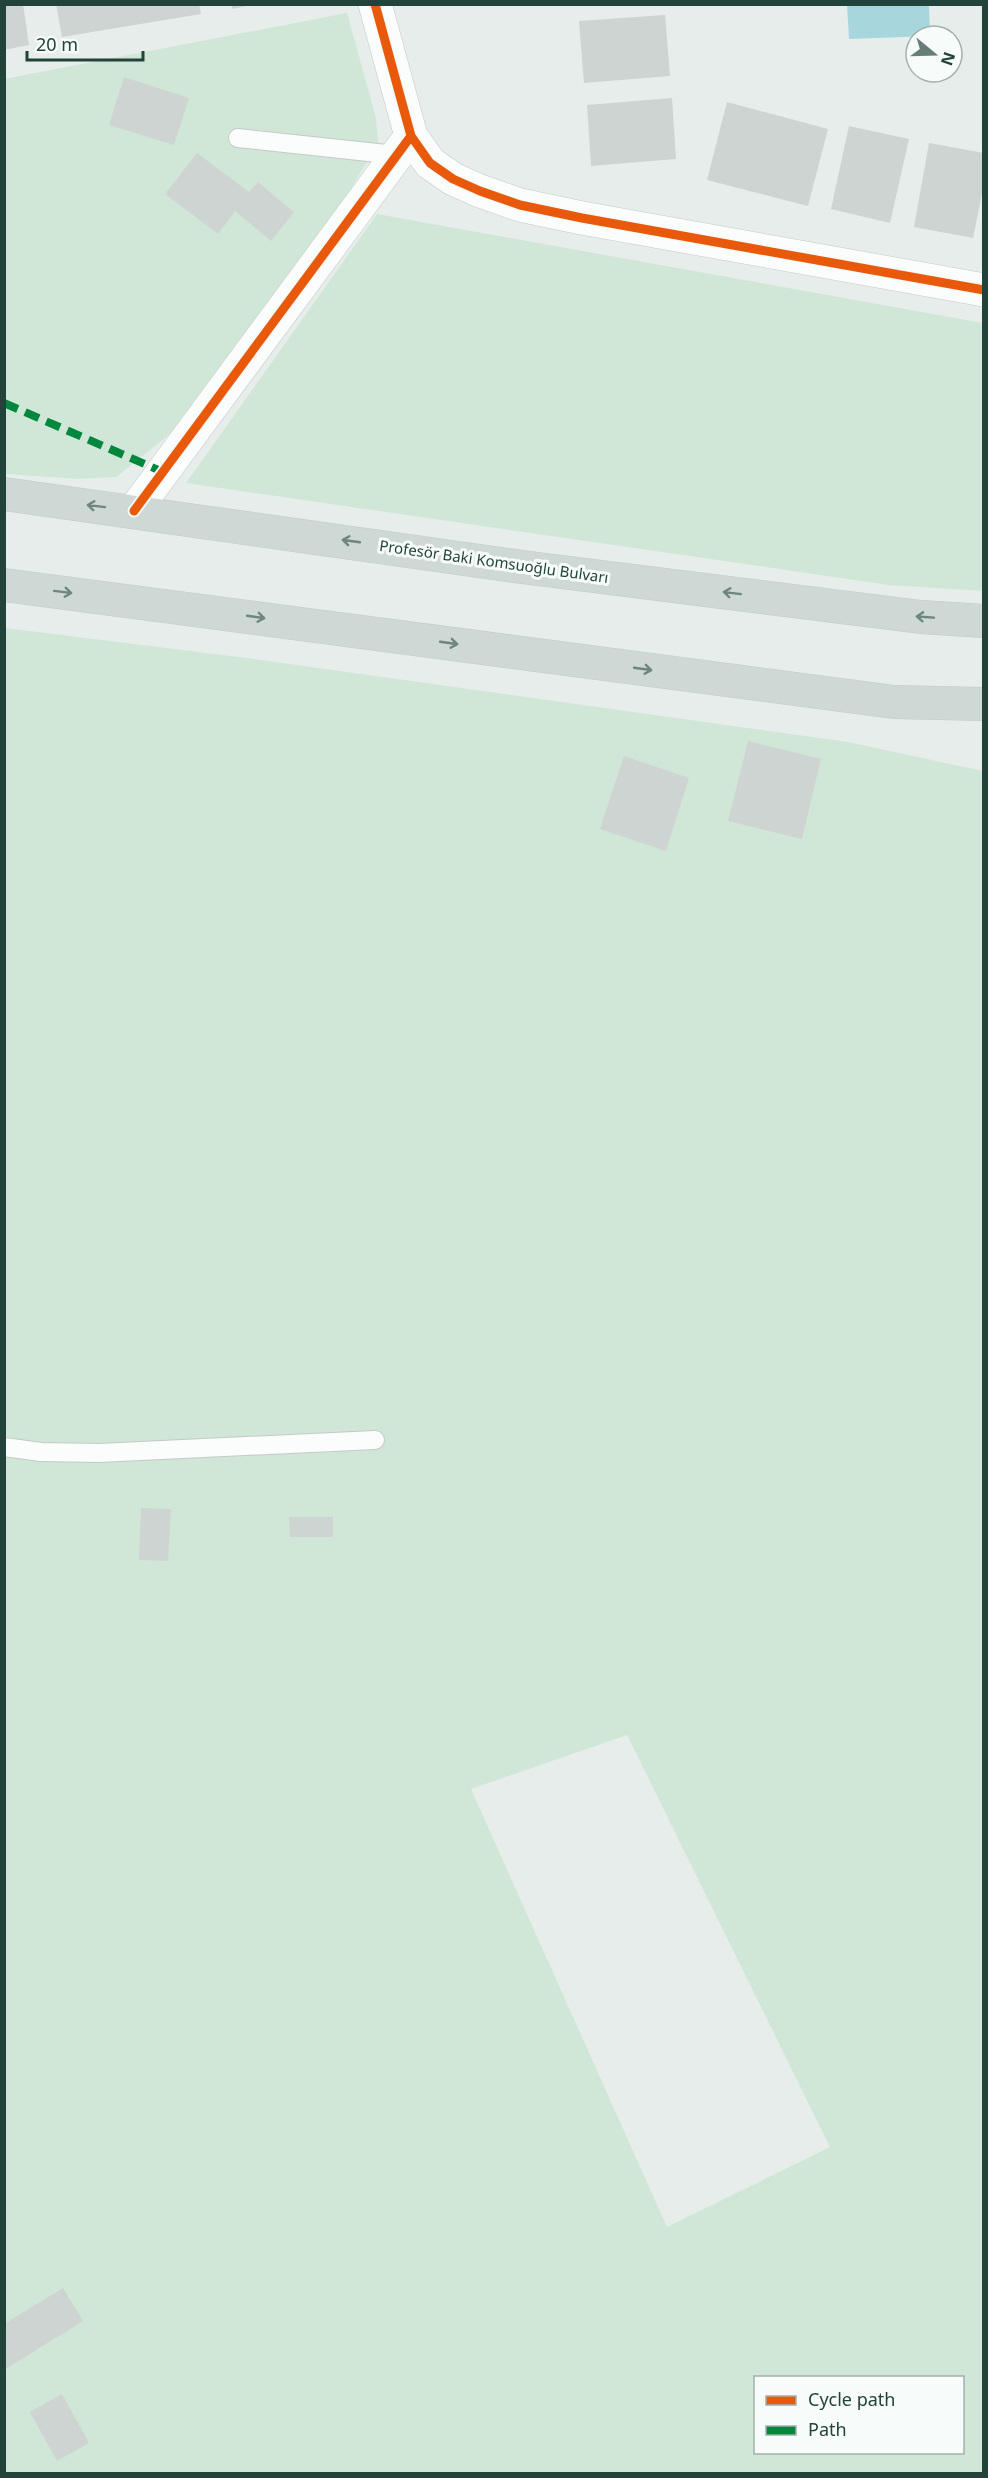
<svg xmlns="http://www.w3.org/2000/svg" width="988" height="2478" font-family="'Noto Sans',sans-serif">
	<rect width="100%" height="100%" fill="#e7edea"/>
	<g fill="#d0e7d7" fill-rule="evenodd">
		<path d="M347,13L376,118L378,144L345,198L170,434L116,477L79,479L5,474L4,79Z"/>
		<path d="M377,214L983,323V591L889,585L186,483Z"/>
		<path d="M5,628L247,658L848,742L983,771V2473L5,2474ZM627,1735L830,2147L667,2227L471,1789ZM756,2378H962V2452H756Z"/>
	</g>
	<path fill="#a7d6dd" d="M847,5H929L930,36L849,39Z"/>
	<g fill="#ced4d2">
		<path d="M4,4H23L29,45L4,50Z"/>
		<path d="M56,4H199L201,14L62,37Z"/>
		<path d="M232,5H247V6L232,9Z"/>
		<path d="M665,15L670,76L584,83L579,21Z"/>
		<path d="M124,77L189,98L174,145L109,125Z"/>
		<path d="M672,98L676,159L591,166L587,105Z"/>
		<path d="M727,102L828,129L808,206L707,180Z"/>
		<path d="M849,126L909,139L890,223L831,209Z"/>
		<path d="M929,143L984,153V184L973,238L914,227Z"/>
		<path d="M197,153L249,192L258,182L294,212L271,241L235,211L218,234L165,194Z"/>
		<path d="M748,741L821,759L802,839L728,821Z"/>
		<path d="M624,756L689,778L666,851L600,829Z"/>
		<path d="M141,1508L171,1509L168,1561L139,1560Z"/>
		<path d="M289,1517H333V1537H290Z"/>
		<path d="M63,2288L83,2321L4,2370V2324Z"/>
		<path d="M62,2394L89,2443L57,2461L30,2412Z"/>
	</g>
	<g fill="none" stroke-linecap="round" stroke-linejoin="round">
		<g stroke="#c4cac7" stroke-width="20">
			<g id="lane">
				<path d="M238,138L396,155"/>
				<path d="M4,1447L41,1452L99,1453L375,1440"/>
			</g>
		</g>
		<g stroke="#c4cac7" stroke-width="34">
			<g id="street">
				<path d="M375,4L411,136L430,163L453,179L480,191L520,205L582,218L984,290"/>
				<path d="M134,511L411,136"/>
			</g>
		</g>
		<g stroke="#c2ccc9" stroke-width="34">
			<g id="primary">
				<path d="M4,494L522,567L921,617L984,621"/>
				<path d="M4,585L894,702L984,704"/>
			</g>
		</g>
		<use href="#lane" stroke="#fbfcfc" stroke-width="18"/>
		<use href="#street" stroke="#fbfcfc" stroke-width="33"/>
		<use href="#primary" stroke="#ced8d5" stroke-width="33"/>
		<path stroke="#00873e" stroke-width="8" stroke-dasharray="15 8" stroke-linecap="butt" d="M4,403L163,472"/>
		<g stroke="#f7fbf9" stroke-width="13">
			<g id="cycleway">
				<path d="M375,4L411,136L430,163L453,179L480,191L520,205L582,218L984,290"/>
				<path d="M134,511L411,136"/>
			</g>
		</g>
		<use href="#cycleway" stroke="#e8590c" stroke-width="9"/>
	</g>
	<defs><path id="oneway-shaft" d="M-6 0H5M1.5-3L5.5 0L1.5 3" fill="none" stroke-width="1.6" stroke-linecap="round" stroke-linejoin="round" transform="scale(1.5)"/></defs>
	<g stroke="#6f8680">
		<use href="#oneway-shaft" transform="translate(96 506) rotate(-173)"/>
		<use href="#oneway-shaft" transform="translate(351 541) rotate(-172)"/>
		<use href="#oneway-shaft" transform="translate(63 592) rotate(7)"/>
		<use href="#oneway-shaft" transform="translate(732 593) rotate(-173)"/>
		<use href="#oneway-shaft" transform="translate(256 617) rotate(8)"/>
		<use href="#oneway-shaft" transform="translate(925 617) rotate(-176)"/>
		<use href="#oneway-shaft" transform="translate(449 643) rotate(8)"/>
		<use href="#oneway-shaft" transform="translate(643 669) rotate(8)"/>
	</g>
	<g text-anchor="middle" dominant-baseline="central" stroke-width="6" stroke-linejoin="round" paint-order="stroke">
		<g font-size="15" fill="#22433a" stroke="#f7fbf9">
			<text transform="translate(494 561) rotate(8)">Profesör Baki Komsuoğlu Bulvarı</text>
		</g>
	</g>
	<rect width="988" height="2478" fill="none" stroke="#22433a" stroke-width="12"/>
	<rect x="754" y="2376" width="210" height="78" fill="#f7fbf9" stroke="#a2b1ad" stroke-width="1.5"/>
	<rect x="766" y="2396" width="30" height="9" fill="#e8590c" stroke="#a2b1ad" stroke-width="1.5"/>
	<text x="808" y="2406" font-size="18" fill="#22433a">Cycle path</text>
	<rect x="766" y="2426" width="30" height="9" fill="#00873e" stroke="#a2b1ad" stroke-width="1.5"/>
	<text x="808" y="2436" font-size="18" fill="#22433a">Path</text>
	<g transform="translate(934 54) rotate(109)"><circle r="28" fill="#f7fbf9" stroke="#a2b1ad" stroke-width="1.5"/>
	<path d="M0-4.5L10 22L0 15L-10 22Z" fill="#677e78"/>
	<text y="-9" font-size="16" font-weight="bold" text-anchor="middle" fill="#22433a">N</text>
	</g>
	<path d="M27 51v9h116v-9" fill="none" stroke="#22433a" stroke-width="3"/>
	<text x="36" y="51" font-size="18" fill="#22433a" stroke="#f7fbf9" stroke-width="4.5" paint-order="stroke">20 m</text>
</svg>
